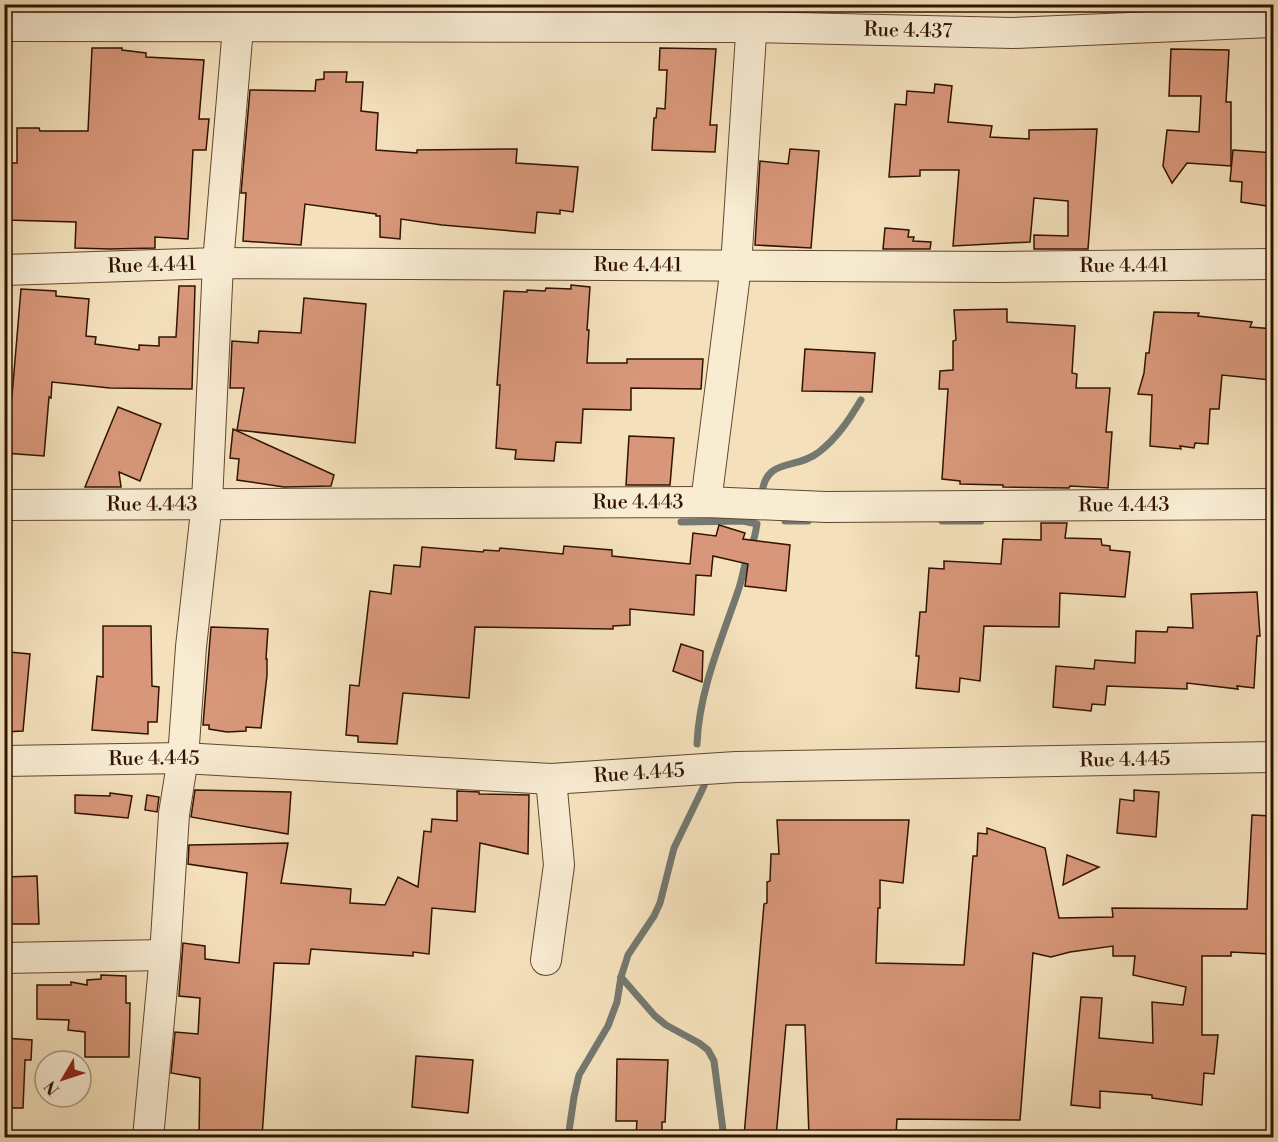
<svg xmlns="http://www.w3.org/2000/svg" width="1278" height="1142" font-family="'Libre Bodoni',serif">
	<rect width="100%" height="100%" fill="#f4e1bc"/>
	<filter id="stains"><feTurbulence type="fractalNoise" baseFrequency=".00333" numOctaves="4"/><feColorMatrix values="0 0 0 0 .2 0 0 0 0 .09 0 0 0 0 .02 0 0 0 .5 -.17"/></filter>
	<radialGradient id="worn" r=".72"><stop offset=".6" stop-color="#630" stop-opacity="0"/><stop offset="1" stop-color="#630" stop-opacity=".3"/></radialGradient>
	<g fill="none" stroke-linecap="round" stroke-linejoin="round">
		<g stroke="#747870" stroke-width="7">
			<path d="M762,493C766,457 797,470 819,452C837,438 849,420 861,400"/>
			<path d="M785,521H808"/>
			<path d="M942,521H981"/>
			<path d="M681,522L743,521L757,524C755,536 754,540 749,551C744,563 743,578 738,591C721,641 699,691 697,744"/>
			<path d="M621,977L655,1016L666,1025L699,1043L708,1050L714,1061L724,1138"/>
			<path d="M568,1138L574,1097L579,1075L608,1026L617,1002L621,977L628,955L654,916L660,903L674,848L704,786"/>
		</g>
	</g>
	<g fill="#d8977a" stroke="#311300" stroke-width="1.5">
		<path d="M92,48H122V50L146,53V57L204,60L199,119H209L206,150H193L188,239L155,237V248L109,249L75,248L76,222L6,220L10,163H17V128H39L40,131H88Z"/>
		<path d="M660,48L716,49L710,125H717L715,152L652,150L654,118H656L657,108L665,109L667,70H659Z"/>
		<path d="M1171,49L1229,50L1226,102H1231V166L1187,163L1172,183L1163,166L1167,130L1199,132L1201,96H1169Z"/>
		<path d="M324,72H347L346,82H363L361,111L378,113L376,150L417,153V150L517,149L516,163L578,167L573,212L560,210V214L537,212L535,233L442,225L401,219L400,239L380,237V216H376V214L305,204L301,245L243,241L246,193H241L250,90L315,91L316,80L324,79Z"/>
		<path d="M935,84L952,86L948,122L992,126L990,137L1029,139V130L1097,129L1088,249H1034V235L1068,236V201L1034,198L1030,242L953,246L959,170H920V176L889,177L895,104L906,105L907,91L934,93Z"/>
		<path d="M790,149L819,151L811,248L755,245L760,161L788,164Z"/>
		<path d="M1233,150L1274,153V207L1241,202L1242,182L1230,181Z"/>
		<path d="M885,228L909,230L908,237H914L913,241L931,242L930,249H883Z"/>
		<path d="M571,285L590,287L587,330H589L587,363H627V359H703L701,389L631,388V410L583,409L581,443L556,442L554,461L515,459L516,450L496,448L500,385H497L504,291L527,292V290L545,291L546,288L571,289Z"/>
		<path d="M179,286H195L192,389L110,388L52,382L51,398L49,397L44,456L4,453V395L12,396L21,289L56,291V296L89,299L86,336L96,337L95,344L139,350V345L159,346V337H176Z"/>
		<path d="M304,298L366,304L355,443L237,430L244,388H230L232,341L258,343L259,331L301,333Z"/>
		<path d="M1007,309V322L1075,326L1072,373L1077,374L1076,388H1110L1106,432H1112L1108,488L1070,486L1069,488L1003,487V485L960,484V481L942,479L948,389H939L940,371L953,370V341L956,340L954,310Z"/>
		<path d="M1154,312L1199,313L1198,316L1252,322L1250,327L1274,329V353L1270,380L1222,375L1219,409H1210L1208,444L1195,443L1194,448L1180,446L1181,449L1150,446L1152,395L1138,394L1144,373L1146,353H1149Z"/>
		<path d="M805,349L875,353L872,392L802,391Z"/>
		<path d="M118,407L161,424L140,481L119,472L121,487H85Z"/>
		<path d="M233,429L334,475L331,486L284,487L237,480L239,459L230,458Z"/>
		<path d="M629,436L674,438L670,485H626Z"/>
		<path d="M1041,523H1067L1065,538L1101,539L1102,545L1110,546V550L1130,552L1125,597L1060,593L1059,627L984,626L980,681L960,678L959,692L916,688L919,656H916L920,612H926L929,568L944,569V561L1001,564L1003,539L1041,540Z"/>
		<path d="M719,525L745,533L743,539L790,545L786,591L745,586L748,564L713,556L711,576L696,575L694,615L630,609V625L613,626V629L475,627L469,698L403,693L397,744L358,742V736L346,735L350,685L359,686L370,591L391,594L394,565L420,567L422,547L483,552L484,550L499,551L500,548L563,554L564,546L612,550V556L690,564L693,533L716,536Z"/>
		<path d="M1257,592L1260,636H1257L1254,688L1237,686L1238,689L1187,683V689L1107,686L1105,705L1092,704L1091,711L1053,707L1056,666L1094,669L1095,660L1135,663L1136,631L1167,632L1168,627L1193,628L1191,594Z"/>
		<path d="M103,626H151L152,686L159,687L157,722H148V734L92,730L97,676L103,677Z"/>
		<path d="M211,627L268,629L266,659H267V675L261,728L246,727V731L227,732L209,729V725H203Z"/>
		<path d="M681,644L703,651L702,682L673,671Z"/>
		<path d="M9,652L30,654L23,731L4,732V695Z"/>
		<path d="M195,790L291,792L288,834L191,817Z"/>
		<path d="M1134,790L1159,792L1156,837L1117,833L1120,799L1134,801Z"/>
		<path d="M457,791L479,792V794L529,795L528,854L480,843L475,912L432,908L429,954L413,952V956L311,949L309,964L274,963L262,1137H199L200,1078L171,1073L175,1032L198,1034L200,998L179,996L183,943L205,946V959L239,963L247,873L188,864L189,845L288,843L281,883L351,889L350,903L385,905L398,877L418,887L424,831L431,832L432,819L457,821Z"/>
		<path d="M110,793L132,796L128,818L75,813V795L110,796Z"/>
		<path d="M147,795L159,797L157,812L145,810Z"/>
		<path d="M1252,815L1274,816V954L1231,952V956H1202V1035H1218L1214,1074L1204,1073L1202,1105L1152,1098V1095L1100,1091V1108L1071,1105L1081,997L1102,998L1099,1038L1153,1043L1152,1002L1183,1005L1186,987L1133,975L1135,956H1113V946L1070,952L1051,957L1033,953L1020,1120L897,1119L896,1135L809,1136L805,1025H786L776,1137L744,1136L764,904L767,903V882L770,881L771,854H779L777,820H909L903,883L880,880V908H878L876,963L964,965L973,856H977L978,833L987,834V828L1045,848L1059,918L1113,917L1112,908L1247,909Z"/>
		<path d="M1067,855L1099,867L1063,885Z"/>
		<path d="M37,876L39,924H4V877Z"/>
		<path d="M101,975L126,976V1003H130L129,1057H85V1032L68,1030L69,1020L37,1019V985H71V982L87,985V980L101,979Z"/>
		<path d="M4,1038L32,1040L31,1060H25L23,1108H4Z"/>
		<path d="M416,1056L473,1060L468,1113L412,1107Z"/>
		<path d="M617,1059L668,1060L665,1122H662V1136L636,1135L637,1121H616Z"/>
	</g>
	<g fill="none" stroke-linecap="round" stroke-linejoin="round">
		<g stroke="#62462f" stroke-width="32">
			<g id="minor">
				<path id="s1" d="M4,26L751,27L1013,33L1274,22"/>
				<path id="s2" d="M4,270L218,263L999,267L1274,264"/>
				<path d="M706,502L736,266L753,4"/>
				<path id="s3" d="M4,505L706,502L826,507L1274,504"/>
				<path id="s4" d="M4,761L183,758L551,779L736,767L1274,757"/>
				<path d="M4,958L165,955"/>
				<path d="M546,960L559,865L551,779"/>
				<path d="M148,1138L165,955L174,814L183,758L191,647L207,502L218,263L240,4"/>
			</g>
		</g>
		<use href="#minor" stroke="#f8ecd3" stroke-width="30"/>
	</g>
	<g text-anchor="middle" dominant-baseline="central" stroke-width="5" stroke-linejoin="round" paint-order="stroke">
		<g font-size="20" fill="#311300" stroke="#f8ecd3">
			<text stroke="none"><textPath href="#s1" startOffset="904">Rue 4.437</textPath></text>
			<text stroke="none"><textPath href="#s2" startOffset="148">Rue 4.441</textPath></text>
			<text stroke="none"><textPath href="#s2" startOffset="634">Rue 4.441</textPath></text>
			<text stroke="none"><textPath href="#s2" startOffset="1120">Rue 4.441</textPath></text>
			<text stroke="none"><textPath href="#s3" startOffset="634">Rue 4.443</textPath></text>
			<text stroke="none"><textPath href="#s3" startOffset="148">Rue 4.443</textPath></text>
			<text stroke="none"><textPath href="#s3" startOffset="1120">Rue 4.443</textPath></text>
			<text stroke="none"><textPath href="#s4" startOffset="150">Rue 4.445</textPath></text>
			<text stroke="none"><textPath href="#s4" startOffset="1122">Rue 4.445</textPath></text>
			<text stroke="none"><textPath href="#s4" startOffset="636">Rue 4.445</textPath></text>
		</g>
	</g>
	<rect width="1278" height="1142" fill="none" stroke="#f4e1bc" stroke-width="24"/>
	<rect x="6" y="6" width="1266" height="1130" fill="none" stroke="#311300" stroke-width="3"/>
	<rect x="12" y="12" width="1254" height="1118" fill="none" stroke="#311300" stroke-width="1.5"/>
	<g transform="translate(63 1079) rotate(231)"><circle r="28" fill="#f8ecd3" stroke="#a8957f" stroke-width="1.5"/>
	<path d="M0-4.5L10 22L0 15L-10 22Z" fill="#8f2418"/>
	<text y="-9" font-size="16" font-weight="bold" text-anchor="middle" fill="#311300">N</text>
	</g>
	<rect width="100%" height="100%" filter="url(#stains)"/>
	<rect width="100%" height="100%" fill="url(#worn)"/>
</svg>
